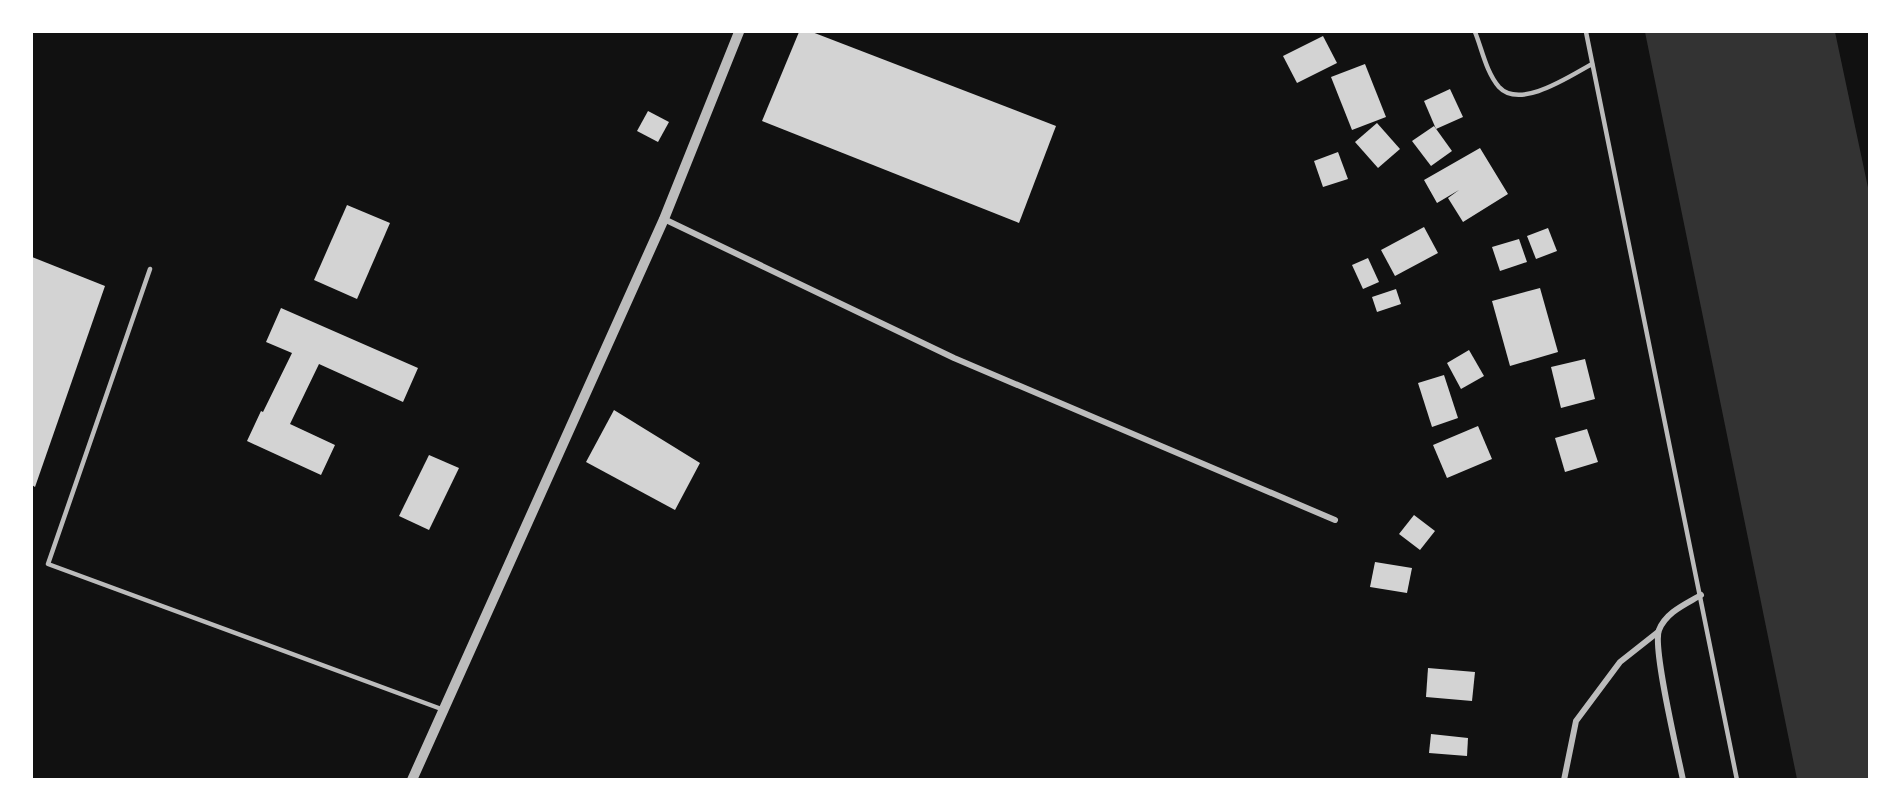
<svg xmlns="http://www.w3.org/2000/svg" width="1901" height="811" font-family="'Nunito Sans',sans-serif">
	<rect width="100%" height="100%" fill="#111"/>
	<path fill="#333" d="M1645,32H1835L1870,197L1869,779H1797Z"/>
	<g fill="#d3d3d3">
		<path d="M799,32H812L1056,126L1019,223L762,121Z"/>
		<path d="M1323,36L1337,63L1297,83L1283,56Z"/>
		<path d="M1365,64L1386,117L1352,130L1331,77Z"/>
		<path d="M1450,89L1463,117L1436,129L1424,101Z"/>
		<path d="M648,111L669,122L658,142L637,131Z"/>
		<path d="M1377,123L1400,149L1378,168L1355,142Z"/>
		<path d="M1434,126L1452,151L1431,166L1412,141Z"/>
		<path d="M1480,148L1508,194L1463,222L1448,198L1459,190L1437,203L1424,180Z"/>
		<path d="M1338,152L1348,179L1323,187L1314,161Z"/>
		<path d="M347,205L390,223L357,299L314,280Z"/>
		<path d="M1424,227L1438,253L1395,276L1381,250Z"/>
		<path d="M1548,228L1557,251L1536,259L1527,236Z"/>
		<path d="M1519,239L1527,262L1500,271L1492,247Z"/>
		<path d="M32,257L105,286L35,487L32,485Z"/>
		<path d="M1368,258L1379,282L1363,289L1352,265Z"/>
		<path d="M1540,288L1558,352L1510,366L1492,301Z"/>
		<path d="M1396,289L1401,304L1377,312L1372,297Z"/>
		<path d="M281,308L418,368L403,402L319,364L290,424L335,445L321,475L247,441L261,411L263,412L292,353L266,342Z"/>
		<path d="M1469,350L1484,376L1461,389L1447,363Z"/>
		<path d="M1585,359L1595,399L1561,408L1551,367Z"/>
		<path d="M1444,375L1458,418L1432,427L1418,383Z"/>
		<path d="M614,410L700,463L675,510L586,462Z"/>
		<path d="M1478,426L1492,459L1447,478L1433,445Z"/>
		<path d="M1587,429L1598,462L1565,472L1555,438Z"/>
		<path d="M429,455L459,468L429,530L399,516Z"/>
		<path d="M1414,515L1435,531L1420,550L1399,534Z"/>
		<path d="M1375,562L1412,568L1407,593L1370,587Z"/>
		<path d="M1428,668L1475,672L1472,701L1426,697Z"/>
		<path d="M1431,734L1468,738L1467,756L1429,753Z"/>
	</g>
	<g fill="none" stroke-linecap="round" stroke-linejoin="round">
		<g stroke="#bcbcbc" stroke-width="4.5">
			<path d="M1475,32C1482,49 1486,72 1499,87C1520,110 1570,76 1592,64"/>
			<path d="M1586,32L1737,780"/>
			<path d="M150,269L48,564L444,710"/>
		</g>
		<g stroke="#bcbcbc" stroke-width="6">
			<path d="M664,219L954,358L1335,520"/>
			<path d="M1564,780L1576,721L1620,662L1658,632"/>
			<path d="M1683,780C1678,755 1652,647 1659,630C1666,612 1686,604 1701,595"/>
		</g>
		<path stroke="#bcbcbc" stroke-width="10" d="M412,780L664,219L739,32"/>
	</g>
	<rect width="1901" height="811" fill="none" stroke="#ffffff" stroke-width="66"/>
</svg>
